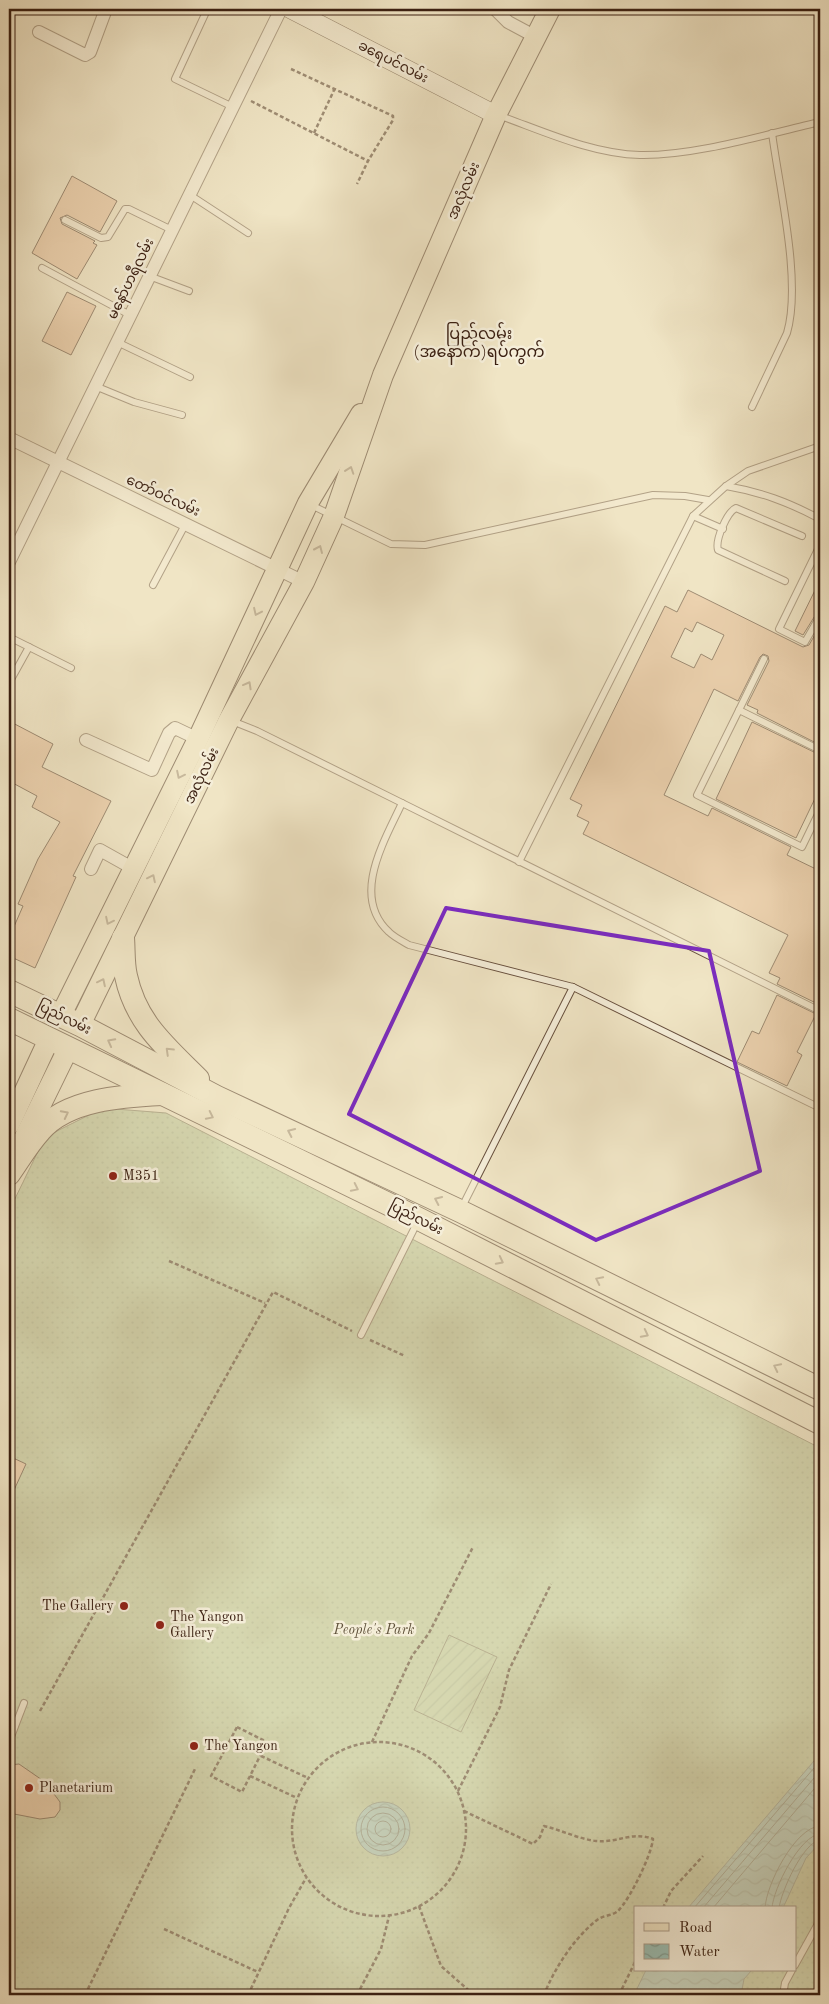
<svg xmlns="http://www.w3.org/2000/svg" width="829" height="2004" font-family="'Old Standard TT','Noto Sans Myanmar',serif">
	<defs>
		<pattern id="grass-dots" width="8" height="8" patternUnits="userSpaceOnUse" patternTransform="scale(1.25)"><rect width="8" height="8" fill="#b5c698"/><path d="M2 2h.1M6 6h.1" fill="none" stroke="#9caa82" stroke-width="1.8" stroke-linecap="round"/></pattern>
		<pattern id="garden-furrows" width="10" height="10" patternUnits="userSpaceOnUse" patternTransform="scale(1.25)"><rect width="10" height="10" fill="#b5c698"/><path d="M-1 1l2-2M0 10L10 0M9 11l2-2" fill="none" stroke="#9caa82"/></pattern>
		<pattern id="water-waves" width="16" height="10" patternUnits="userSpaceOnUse" patternTransform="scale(1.25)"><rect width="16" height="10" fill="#9abfb5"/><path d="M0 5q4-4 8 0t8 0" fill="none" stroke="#7f9b92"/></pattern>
	</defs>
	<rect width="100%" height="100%" fill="#f0e5c5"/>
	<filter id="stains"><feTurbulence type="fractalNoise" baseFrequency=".004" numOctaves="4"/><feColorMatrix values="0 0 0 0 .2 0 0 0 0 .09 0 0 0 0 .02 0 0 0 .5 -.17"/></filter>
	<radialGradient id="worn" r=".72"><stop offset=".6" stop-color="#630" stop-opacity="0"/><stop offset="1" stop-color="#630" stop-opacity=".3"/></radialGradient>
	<path fill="url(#grass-dots)" stroke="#787254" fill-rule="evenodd" d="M103,1108L166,1113L820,1448V1995H9V1211L45,1137ZM635,1908H795V1970H635Z"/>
	<path fill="url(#garden-furrows)" stroke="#787254" d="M449,1635L497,1657L461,1732L414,1710Z"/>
	<g fill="url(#water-waves)" stroke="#747f73">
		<path d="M820,1754V1843L806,1858L783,1908H688Z"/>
		<circle cx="383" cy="1829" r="27"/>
		<path d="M646,1970H752L744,1979L741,1995H634Z"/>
	</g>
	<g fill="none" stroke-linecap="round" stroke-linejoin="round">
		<g stroke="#6a6f63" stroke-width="1">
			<circle cx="383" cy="1829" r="22"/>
			<circle cx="383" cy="1829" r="16"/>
			<circle cx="383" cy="1829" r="8"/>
			<path d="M694,1908L820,1761"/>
			<path d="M703,1908L820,1771"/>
			<path d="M713,1908L820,1782"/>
			<path d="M765,1908C766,1885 795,1827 820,1826"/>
			<path d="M772,1908C773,1889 800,1835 820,1834"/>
			<path d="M779,1908C781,1892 803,1842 820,1840"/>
		</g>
	</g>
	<g fill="#e7ba95" stroke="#3a1f11" fill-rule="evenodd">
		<path d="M72,176L117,201L100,232L67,215L60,218L62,224L95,241L93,243L97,245L77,279L32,253Z"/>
		<path d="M67,292L96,306L71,355L42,341Z"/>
		<path d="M820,580V611L816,614L803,635L795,631Z"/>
		<path d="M688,590L803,647L809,645L820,626V745L757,713L758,710L747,705L769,661L768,656L763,654L760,657L738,701L714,689L664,795L708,816L712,808L791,847L787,855L820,871V1005L777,984L780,978L769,973L788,935L583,834L589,822L577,816L582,805L570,799L665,606L677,612ZM697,622L724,635L712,660L701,654L694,668L671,657L685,628L692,632Z"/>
		<path d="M9,721L53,744L42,767L111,801L73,876L76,877L35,968L9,956V938L23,906L18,904L38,859L60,822L32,807L37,796L9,781Z"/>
		<path d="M752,722L820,755V788L796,838L716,799Z"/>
		<path d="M777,995L816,1014L797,1052L802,1055L787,1086L737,1062L752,1031L759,1034Z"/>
		<path d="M9,1456L26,1464L9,1501Z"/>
		<path d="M19,1764L45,1782L60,1802V1810L55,1817L40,1819L9,1813V1765Z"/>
	</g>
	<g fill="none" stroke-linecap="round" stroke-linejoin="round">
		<g stroke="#68503e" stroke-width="8">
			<g id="lane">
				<path d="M206,12L175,79L233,107"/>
				<path d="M498,115C543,131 592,154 640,155C695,156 767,134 820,122"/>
				<path d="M190,195L248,233"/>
				<path d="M65,220L101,238L108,237L125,209H129L172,230"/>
				<path d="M42,268L130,315"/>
				<path d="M149,276L189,291"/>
				<path d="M117,342L190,377"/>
				<path d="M95,386L134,402L182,415"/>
				<path d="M752,407L787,333C802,282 779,187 772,133"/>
				<path d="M726,486C761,492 788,502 820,519"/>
				<path d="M311,505L391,544L425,545L653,495L685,496L708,500"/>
				<path d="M693,516L723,529"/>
				<path d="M820,545L779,629L805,642L820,616"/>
				<path d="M785,581L718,550C715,540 727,512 736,508L802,536"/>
				<path d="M153,585L186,523"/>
				<path d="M9,637L71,668"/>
				<path d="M9,683L29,647"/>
				<path d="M739,710L764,659"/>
				<path d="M232,721L257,731L402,803L820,1011"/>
				<path d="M820,750L739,710L697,795L802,847L820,810"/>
				<path d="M402,803C385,840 350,896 389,932C394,937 402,941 409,945L573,987L820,1108"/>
				<path d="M519,862L693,516L726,486L748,471L820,446"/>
				<path d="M462,1207L573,987"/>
				<path d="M361,1335L417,1223"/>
				<path d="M9,1742L24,1703"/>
				<path d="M795,1965L820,1920"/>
				<path d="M783,1995L785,1983L792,1970"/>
			</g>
		</g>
		<g stroke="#68503e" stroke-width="14">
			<g id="street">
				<path d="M495,9L508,22L536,37"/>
				<path d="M39,32L85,55L90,52L106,9"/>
				<path d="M9,438L304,582"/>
				<path d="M9,562L281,9"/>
				<path d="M86,740L152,770L169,733L175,728L198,739"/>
				<path d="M91,869L100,850L134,869"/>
			</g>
		</g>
		<g stroke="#3a1f11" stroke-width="19">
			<path id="secondary" d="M290,9L496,115"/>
		</g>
		<g stroke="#3a1f11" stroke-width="22">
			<g id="primary">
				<path d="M60,1017L198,739L308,503L361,414"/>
				<path d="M80,1025L229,720L304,582L334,516L383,375L496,115L550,9"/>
				<path d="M9,1125L49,1039"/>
				<path d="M20,1147L68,1049"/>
			</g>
		</g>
		<g stroke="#3a1f11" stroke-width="24">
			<g id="highway">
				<path d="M123,938C124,950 123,964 126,976C136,1023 166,1047 198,1079"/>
				<path d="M9,991L80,1025L217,1097L460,1211L820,1389"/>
				<path d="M9,1019L419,1219L820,1423"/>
				<path d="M9,1174C19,1160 28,1144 40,1131C67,1099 123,1096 162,1094"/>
			</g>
		</g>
		<g stroke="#3a1f11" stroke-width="2.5" stroke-dasharray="4 2.5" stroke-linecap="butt">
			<path d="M291,69L393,116V120L368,161L357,184"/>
			<path d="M251,101L368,161"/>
			<path d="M314,133L335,88"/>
			<path d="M169,1261L265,1303"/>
			<path d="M370,1340L405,1356"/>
			<path d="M40,1711L273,1292L352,1331"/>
			<path d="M237,1727L267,1742L242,1792L211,1776Z"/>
			<path d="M372,1742L412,1656L429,1633L473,1547"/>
			<circle cx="379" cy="1829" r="87"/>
			<path d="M261,1756L308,1778"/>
			<path d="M250,1776L297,1798"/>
			<path d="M458,1791L500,1707L509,1670L551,1584"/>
			<path d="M464,1811L533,1844L540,1837L544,1826C561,1830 579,1839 596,1841C618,1843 632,1831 653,1839C651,1856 630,1899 618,1911C612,1916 603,1915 597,1920C574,1938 554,1969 544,1995"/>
			<path d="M419,1906L441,1966L474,1995"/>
			<path d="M663,1908L671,1891L703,1856"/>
			<path d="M164,1929L258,1972"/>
			<path d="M85,1995L196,1767"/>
			<path d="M248,1995L289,1908L306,1878"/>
			<path d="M357,1995L381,1949L389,1916"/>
			<path d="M619,1995L635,1962"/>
		</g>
		<use href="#lane" stroke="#f5eed9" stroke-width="6"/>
		<use href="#street" stroke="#f5eed9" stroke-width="12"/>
		<use href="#secondary" stroke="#f5eed9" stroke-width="18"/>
		<use href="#primary" stroke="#f0e5c5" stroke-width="20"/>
		<use href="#highway" stroke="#f0e5c5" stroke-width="22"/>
	</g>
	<defs><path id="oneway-chevron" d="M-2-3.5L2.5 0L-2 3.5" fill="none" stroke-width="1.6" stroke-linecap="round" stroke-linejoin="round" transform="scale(1.25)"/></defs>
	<g stroke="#95826b">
		<use href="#oneway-chevron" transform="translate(350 470) rotate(-71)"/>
		<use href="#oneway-chevron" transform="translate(319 549) rotate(-66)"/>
		<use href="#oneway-chevron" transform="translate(257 612) rotate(115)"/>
		<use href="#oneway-chevron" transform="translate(248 685) rotate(-61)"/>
		<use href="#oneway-chevron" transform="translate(180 775) rotate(116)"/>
		<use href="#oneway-chevron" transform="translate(152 878) rotate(-64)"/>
		<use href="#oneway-chevron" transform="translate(109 921) rotate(116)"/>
		<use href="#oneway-chevron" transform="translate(102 982) rotate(-64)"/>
		<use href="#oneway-chevron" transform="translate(111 1042) rotate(-152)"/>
		<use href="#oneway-chevron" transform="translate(169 1051) rotate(-136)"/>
		<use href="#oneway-chevron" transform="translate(65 1114) rotate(-27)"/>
		<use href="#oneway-chevron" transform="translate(210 1116) rotate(26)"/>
		<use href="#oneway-chevron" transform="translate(291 1132) rotate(-155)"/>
		<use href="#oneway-chevron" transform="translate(355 1188) rotate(26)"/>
		<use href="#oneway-chevron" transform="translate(438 1200) rotate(-155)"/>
		<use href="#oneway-chevron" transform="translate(500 1261) rotate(27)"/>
		<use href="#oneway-chevron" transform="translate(599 1280) rotate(-154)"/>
		<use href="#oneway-chevron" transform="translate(645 1334) rotate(27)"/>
		<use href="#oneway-chevron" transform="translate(777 1367) rotate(-154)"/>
	</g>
	<path d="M0 0H829V2004H0ZM446,908L709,951L760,1171L596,1240L349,1114Z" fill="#f0e5c5" fill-opacity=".55" fill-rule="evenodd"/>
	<path fill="none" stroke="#7b2cbf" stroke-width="4" stroke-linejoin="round" d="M446,908L709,951L760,1171L596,1240L349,1114Z"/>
	<g fill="#8f2418" stroke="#f5eed9" stroke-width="2">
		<circle cx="113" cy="1176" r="5"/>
		<circle cx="124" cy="1606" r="5"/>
		<circle cx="160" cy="1625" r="5"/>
		<circle cx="194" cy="1746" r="5"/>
		<circle cx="29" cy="1788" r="5"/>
	</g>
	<g text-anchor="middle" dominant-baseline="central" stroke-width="5" stroke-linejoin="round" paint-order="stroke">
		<g font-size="14" fill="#3a1f11" stroke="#f5eed9">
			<text transform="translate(393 62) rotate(27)">ခရေပင်လမ်း</text>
			<text transform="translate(464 191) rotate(-67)">အလုံလမ်း</text>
			<text transform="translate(131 279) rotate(-64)">မနော်ဟရီလမ်း</text>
			<text transform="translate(163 496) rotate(25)">တော်ဝင်လမ်း</text>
			<text transform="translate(202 776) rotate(-64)">အလုံလမ်း</text>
			<text transform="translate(64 1018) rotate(26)">ပြည်လမ်း</text>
			<text transform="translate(416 1218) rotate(27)">ပြည်လမ်း</text>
		</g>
		<g font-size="14" fill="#3a1f11" stroke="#f5eed9" text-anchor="start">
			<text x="123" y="1176">M351</text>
			<text x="114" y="1606" text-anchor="end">The Gallery</text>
			<text x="170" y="1617">The Yangon<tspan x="170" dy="16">Gallery</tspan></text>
			<text x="204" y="1746">The Yangon</text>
			<text x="39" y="1788">Planetarium</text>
		</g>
		<g font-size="14" font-style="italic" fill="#5f513a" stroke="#f5eed9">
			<text x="374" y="1630">People's Park</text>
		</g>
		<g font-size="16" fill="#3a1f11" stroke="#f5eed9">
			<text x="479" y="335">ပြည်လမ်း<tspan x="479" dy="18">(အနောက်)ရပ်ကွက်</tspan></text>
		</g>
	</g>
	<rect width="829" height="2004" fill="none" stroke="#f0e5c5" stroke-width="30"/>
	<rect x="10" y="10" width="809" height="1984" fill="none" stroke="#3a1f11" stroke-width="2.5"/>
	<rect x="15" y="15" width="799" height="1974" fill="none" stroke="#3a1f11"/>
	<rect x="634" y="1906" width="162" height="65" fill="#f5eed9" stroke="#aa9b89"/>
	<rect x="644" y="1923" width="25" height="8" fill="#f0e5c5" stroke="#aa9b89"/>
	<text x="679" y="1932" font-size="15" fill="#3a1f11">Road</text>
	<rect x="644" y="1944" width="25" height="15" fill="url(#water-waves)" stroke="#aa9b89"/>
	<text x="679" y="1956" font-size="15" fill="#3a1f11">Water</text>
	<rect width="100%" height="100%" filter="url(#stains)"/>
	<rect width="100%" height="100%" fill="url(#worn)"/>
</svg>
